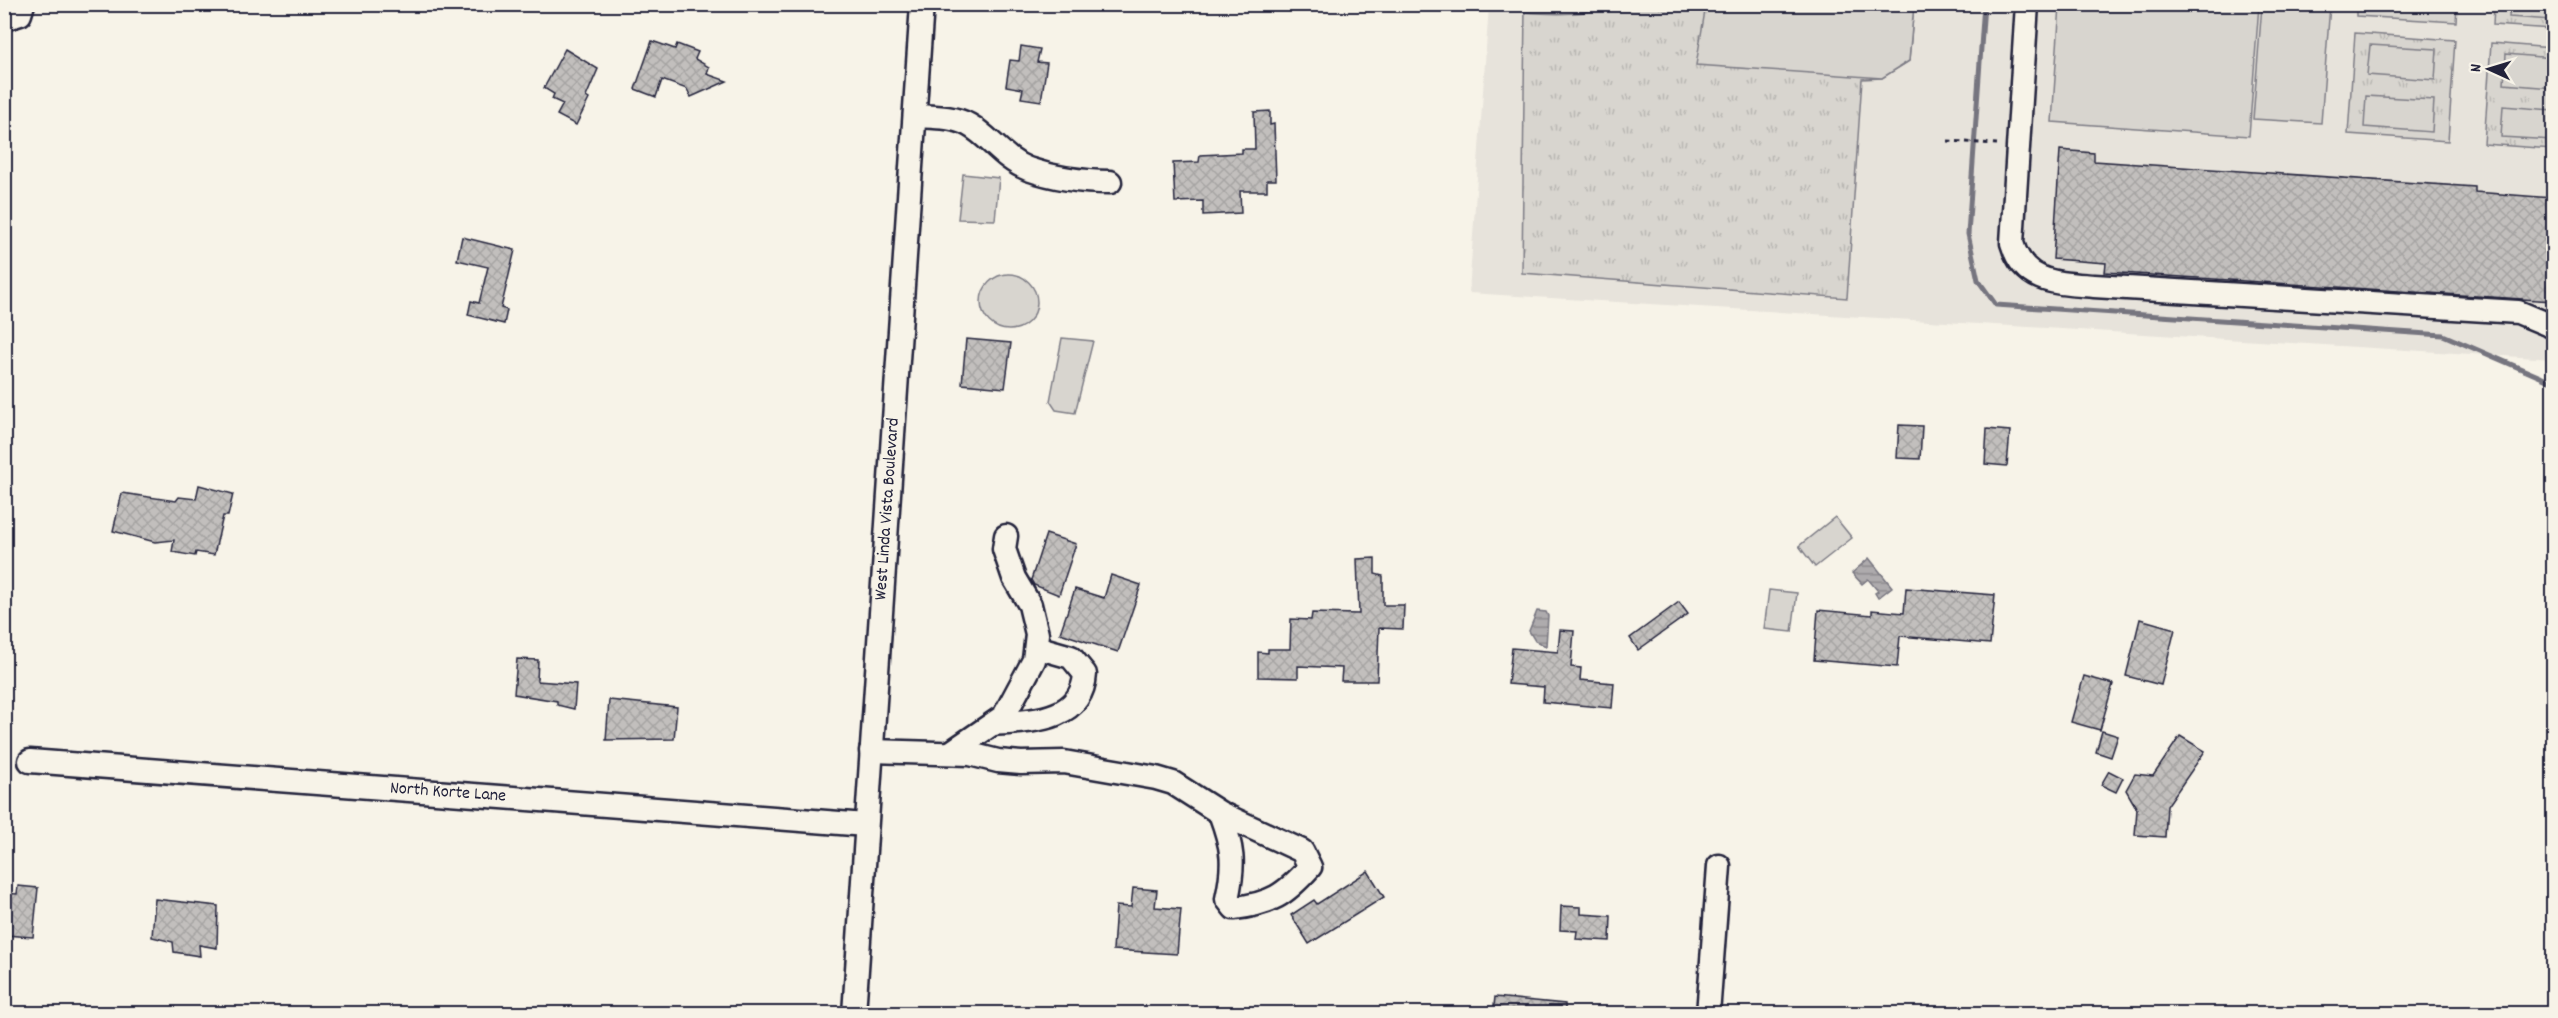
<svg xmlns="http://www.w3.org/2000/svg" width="2558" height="1018" font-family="Dekko,sans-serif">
	<defs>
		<pattern id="park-tufts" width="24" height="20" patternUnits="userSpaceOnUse" patternTransform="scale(1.5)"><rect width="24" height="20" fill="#d8d5cf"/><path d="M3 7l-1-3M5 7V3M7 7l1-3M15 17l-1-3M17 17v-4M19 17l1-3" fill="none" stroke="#b9b7b3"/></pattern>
		<pattern id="water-rules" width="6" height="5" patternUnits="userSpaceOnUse" patternTransform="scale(1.5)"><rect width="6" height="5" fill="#aeabad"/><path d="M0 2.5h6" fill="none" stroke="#8d8b8e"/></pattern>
		<pattern id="building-cross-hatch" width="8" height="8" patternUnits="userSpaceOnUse" patternTransform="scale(1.5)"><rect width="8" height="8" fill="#c2bfbd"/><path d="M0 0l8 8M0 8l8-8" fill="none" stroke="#a6a4a3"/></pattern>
	</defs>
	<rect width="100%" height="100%" fill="#f7f3e8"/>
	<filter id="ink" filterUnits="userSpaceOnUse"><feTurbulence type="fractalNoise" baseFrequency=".0167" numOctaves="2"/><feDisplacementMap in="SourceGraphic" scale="12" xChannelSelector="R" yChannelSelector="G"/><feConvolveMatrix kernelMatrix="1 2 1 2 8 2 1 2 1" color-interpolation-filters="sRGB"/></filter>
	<g filter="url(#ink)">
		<path fill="#e7e3db" d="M1489,5H2553V359L1469,293Z"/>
		<g fill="url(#park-tufts)" stroke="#7d7c85" stroke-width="1.5">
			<path d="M1525,5H1914L1909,61L1882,78L1862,79L1847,298L1522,273Z"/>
			<path d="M2356,5H2457L2456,22L2356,16Z"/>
			<path d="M2494,5H2553V29L2493,25Z"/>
			<path d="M2355,33L2455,40L2448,141L2348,134Z"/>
			<path d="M2491,43L2553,48V149L2484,144Z"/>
		</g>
		<g fill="#d8d5cf" stroke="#7d7c85" stroke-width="1.5">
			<path d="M1525,5V4L1617,5C1586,15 1557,15 1524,12Z"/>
			<path d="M1706,5H1914L1909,61L1882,78L1696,65Z"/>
			<path d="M2060,5H2259L2249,136L2052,122Z"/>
			<path d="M2262,5H2330L2321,123L2253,119Z"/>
			<path d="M2510,5H2553V20L2509,17Z"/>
			<path d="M2370,45L2437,49L2435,80L2367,75Z"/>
			<path d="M2506,54L2553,58V88L2504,84Z"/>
			<path d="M2366,96L2434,100L2432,132L2364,127Z"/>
			<path d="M2503,106L2553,110V140L2501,137Z"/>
			<path d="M963,174L999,178L995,220L958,219Z"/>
			<circle cx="1009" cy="302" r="28"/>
			<path d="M1062,338L1093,341L1075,413L1056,410L1050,401Z"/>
			<path d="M1835,517L1852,538L1815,567L1799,546Z"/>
			<path d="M1769,590L1797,593L1792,632L1764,629Z"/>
		</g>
		<g fill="url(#water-rules)" stroke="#76747f" stroke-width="1.5">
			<path d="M1869,558L1892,587L1878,598L1875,593L1878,591L1868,579L1862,584L1852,573Z"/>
			<path d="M1537,611L1546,612L1548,616L1546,646L1535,641L1529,631Z"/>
		</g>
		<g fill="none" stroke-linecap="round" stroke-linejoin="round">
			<path stroke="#76747f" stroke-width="5" d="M1984,4L1968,234L1978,280L1996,305L2443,335L2554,383"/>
		</g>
		<g fill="url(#building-cross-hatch)" stroke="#22223b" stroke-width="1.5">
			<path d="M652,41L675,49L677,44L698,52L695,59L709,67L707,74L727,81L691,97L687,89L662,80L656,97L635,89Z"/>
			<path d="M1021,46L1040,49L1037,62L1047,63L1041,101L1021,98L1023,89L1006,86L1010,60L1019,61Z"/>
			<path d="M565,49L598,69L586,97L589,99L576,125L557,115L563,104L552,99L554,94L544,88Z"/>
			<path d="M1270,111V125L1274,124L1276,180H1267V191H1240L1241,213L1203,215V201L1175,202L1173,163L1199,162L1200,155L1242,153V149H1255L1254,112Z"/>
			<path d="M2060,150L2094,153V161L2475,187V192L2553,198V301L2105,272L2106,263L2053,259Z"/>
			<path d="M462,237L515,250L501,308L507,310L504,324L468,315L471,301L479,303L488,267L457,260Z"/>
			<path d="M966,339L1011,343L1005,388L962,384Z"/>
			<path d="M1899,425L1922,426L1920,459L1897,458Z"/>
			<path d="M1987,429L2010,431L2007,466L1985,464Z"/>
			<path d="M199,485L233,494L228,516H223L214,555L196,552L195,556L172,552L174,540L155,542L113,531L122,493L176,501L179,497L196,499Z"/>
			<path d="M1046,534L1076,544L1059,595L1034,585L1031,580Z"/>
			<path d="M1375,558V574L1383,576V605H1404L1403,629L1379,628L1377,681H1341L1342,668L1298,666V678L1258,677V652L1268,653V649H1290L1291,619L1311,620L1312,613L1359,614L1357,559Z"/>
			<path d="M1111,575L1141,585L1118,652L1060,633L1075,589L1104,598Z"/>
			<path d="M1906,588L1995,595L1990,644L1900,636L1897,667L1814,660L1818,610L1872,615V610L1904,613Z"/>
			<path d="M1679,602L1688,614L1638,650L1630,638Z"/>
			<path d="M2140,619L2175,629L2161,685L2126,676Z"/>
			<path d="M1560,630L1574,631L1571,667L1581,668L1580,680L1614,683L1612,708L1543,702L1544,687L1508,684L1512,648L1558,652Z"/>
			<path d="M517,659L538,660L537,681L576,684L574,709L557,705V701L514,694Z"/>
			<path d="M2084,676L2113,684L2100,730L2071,722Z"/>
			<path d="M609,700L677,707L674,739L606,740Z"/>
			<path d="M2102,731L2118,736L2111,757L2096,752Z"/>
			<path d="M2180,736L2205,751L2167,806L2165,837L2135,835L2137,809L2126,790L2135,774L2153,776Z"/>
			<path d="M2109,771L2123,778L2116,792L2101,785Z"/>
			<path d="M1368,871L1384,897L1309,944L1291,915L1314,900L1317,904Z"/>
			<path d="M18,886L38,888L33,937L4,935V893L17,894Z"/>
			<path d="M1133,888L1157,890L1155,907L1181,909L1177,954L1113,950L1116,906L1131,907Z"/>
			<path d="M155,899L218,906L217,948L199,945L200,956L174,952L173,942L152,937Z"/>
			<path d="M1561,906L1581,907V914L1611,916L1610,941L1576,939L1577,931L1560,930Z"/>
			<path d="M1495,997L1565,1004V1014H1493Z"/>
		</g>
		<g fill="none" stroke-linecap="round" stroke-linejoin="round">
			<g stroke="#22223b" stroke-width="27">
				<g id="minor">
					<path d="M2027,4L2012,243C2024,284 2057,283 2094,286L2518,312L2554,327"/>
					<path d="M4,19L20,14L23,4"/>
					<path d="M915,116C932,117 953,116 969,125C989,136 1003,159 1028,169C1054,178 1083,182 1110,182"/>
					<path d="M994,724C1032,721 1082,721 1085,674L1071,657L1036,647"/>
					<path d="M871,751L970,754L998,761L1021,763L1064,762L1156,778L1173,783L1220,813L1302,851L1310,867C1285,895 1271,904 1234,908L1227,899C1235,863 1233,848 1220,813"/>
					<path d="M950,753L1004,716L1034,660L1037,634L1030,605L1014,578L1004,549L1006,536"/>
					<path d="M30,761L866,825"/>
					<path d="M854,1014L922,4"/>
					<path d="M1708,1014L1719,866"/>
				</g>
			</g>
			<path stroke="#22223b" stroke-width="3" stroke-dasharray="4.5 4.5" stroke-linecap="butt" d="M1948,141L1997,144"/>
			<use href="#minor" stroke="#f7f3e8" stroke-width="22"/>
		</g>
	</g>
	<g text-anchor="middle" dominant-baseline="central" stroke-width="4.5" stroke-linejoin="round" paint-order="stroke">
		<g font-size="18" fill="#22223b" stroke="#f7f3e8">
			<text transform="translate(888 509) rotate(-86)">West Linda Vista Boulevard</text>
			<text transform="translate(448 793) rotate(4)">North Korte Lane</text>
		</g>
	</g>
	<rect width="2558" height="1018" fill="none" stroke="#f7f3e8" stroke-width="24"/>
	<rect x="12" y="12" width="2534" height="994" fill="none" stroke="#22223b" stroke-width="2" filter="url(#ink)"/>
	<g transform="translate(2489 69) rotate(274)" stroke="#f7f3e8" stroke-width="4.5" paint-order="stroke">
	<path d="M0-4.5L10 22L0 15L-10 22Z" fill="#22223b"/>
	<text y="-9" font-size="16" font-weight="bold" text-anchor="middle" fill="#22223b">N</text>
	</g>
</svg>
